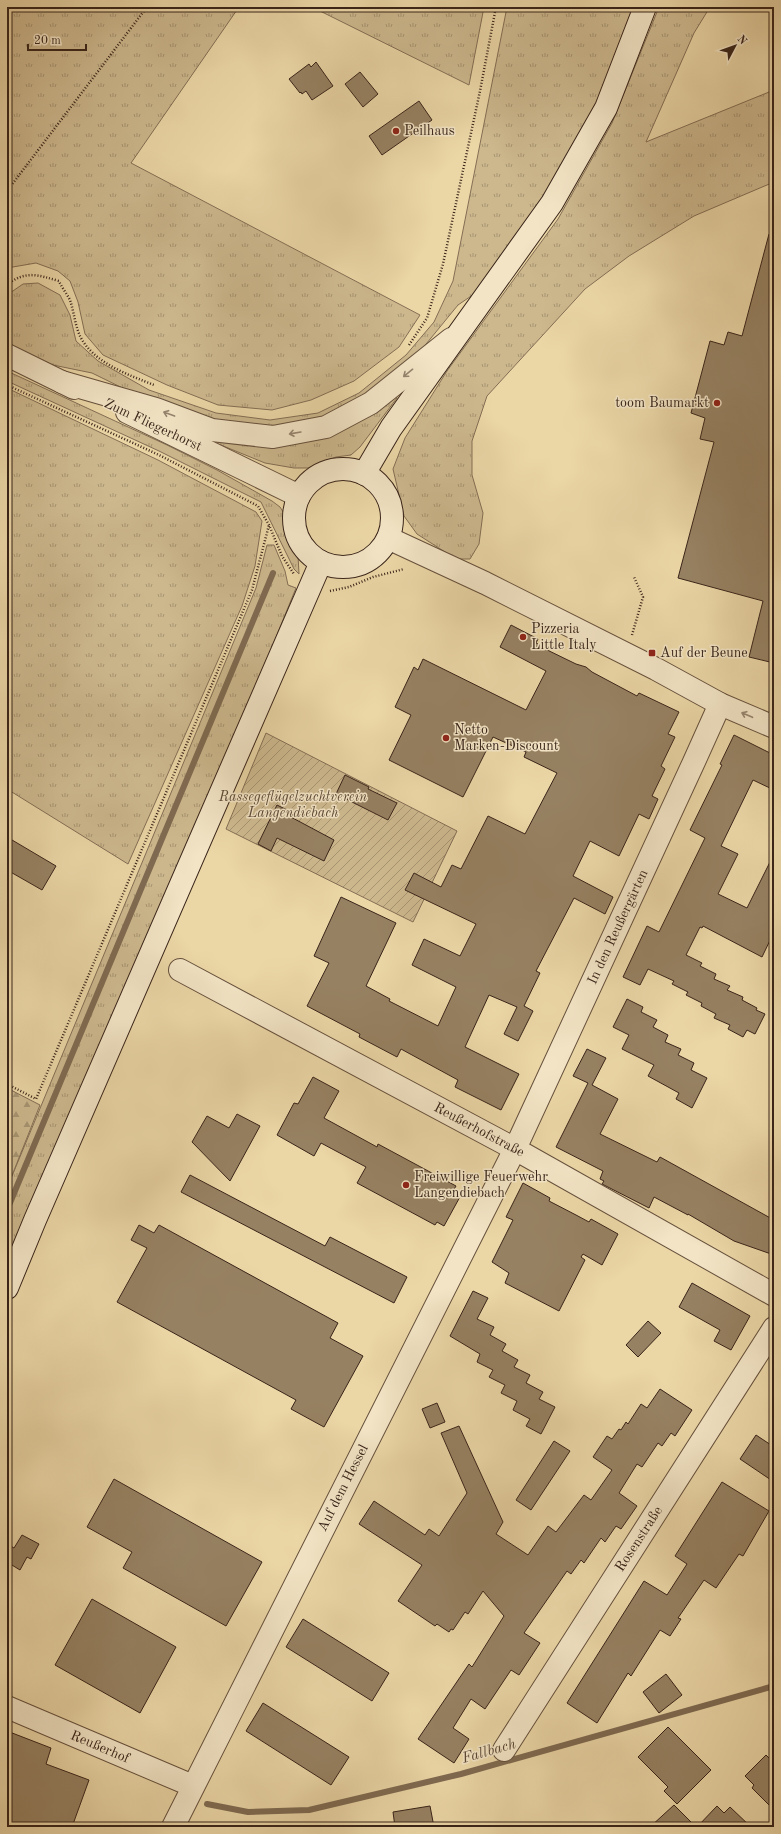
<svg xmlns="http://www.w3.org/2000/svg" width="781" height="1834" font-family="'Old Standard TT',serif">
	<defs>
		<pattern id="grass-tufts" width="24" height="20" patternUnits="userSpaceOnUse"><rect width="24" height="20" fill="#cdb88e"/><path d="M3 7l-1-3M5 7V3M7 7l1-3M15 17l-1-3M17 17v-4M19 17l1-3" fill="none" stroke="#a79573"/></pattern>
		<pattern id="forest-firs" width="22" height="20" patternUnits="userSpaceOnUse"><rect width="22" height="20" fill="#cdb88e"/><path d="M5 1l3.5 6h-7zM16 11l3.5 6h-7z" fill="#a79573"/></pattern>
		<pattern id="garden-furrows" width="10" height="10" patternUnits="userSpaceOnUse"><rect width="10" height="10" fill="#cdb88e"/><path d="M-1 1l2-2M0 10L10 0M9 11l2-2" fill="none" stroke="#a79573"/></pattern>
	</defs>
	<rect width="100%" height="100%" fill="#ebd6a6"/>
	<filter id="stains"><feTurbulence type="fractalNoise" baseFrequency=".005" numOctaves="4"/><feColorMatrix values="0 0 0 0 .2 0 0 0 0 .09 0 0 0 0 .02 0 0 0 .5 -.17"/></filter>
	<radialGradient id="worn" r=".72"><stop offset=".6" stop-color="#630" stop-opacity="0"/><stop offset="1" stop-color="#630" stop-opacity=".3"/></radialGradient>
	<g fill="url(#grass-tufts)" stroke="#836e54">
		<path d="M7,7H239L131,163L420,315L399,347L354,381L311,400L272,410L218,405L167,385L103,355L85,334L78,302L70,281L58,271L36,263L7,268Z"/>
		<path d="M312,7H484L469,85Z"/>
		<path d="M507,7H634L597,104L544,199L477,292L458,305L413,360L368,399L323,422L273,432L214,426L147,400L92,373L53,365L21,352L7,343V295L23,284L38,283L60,295L70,315L76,341L98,361L149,390L216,413L270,420L318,413L359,393L406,355L434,322L453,281Z"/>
		<path d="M659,7H710L694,33L646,142L774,90V182L694,216L629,256L585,289L487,396L472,441V475L483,513L479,544L470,559H456L417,534L404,516L393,469L405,438L447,371L558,219L612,123Z"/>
		<path d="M7,371L167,445L217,470L272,501L280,507L287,518L298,555L299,574L294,569L261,502L159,451L7,381Z"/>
		<path d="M7,388L158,460L256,512L262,521L255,566L242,606L128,864L7,789Z"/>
		<path d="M394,394L397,398L360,447L351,455L336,457L308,468H294L265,463L206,439L271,443Z"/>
		<path d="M267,545H274L285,571L288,585L296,588L206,809L7,1266V1188L256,588Z"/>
	</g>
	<path fill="url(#forest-firs)" stroke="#836e54" d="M7,1088L40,1105L7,1188Z"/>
	<path fill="url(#garden-furrows)" stroke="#836e54" d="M266,733L457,831L413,922L226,829Z"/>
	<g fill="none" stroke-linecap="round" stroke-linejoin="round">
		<g stroke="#7f6a51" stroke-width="6">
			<path d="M7,1210L273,573"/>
			<path d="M207,1804L248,1812L309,1810L461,1774L774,1686"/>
		</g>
	</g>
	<g fill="#968162" stroke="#392419">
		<path d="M316,62L333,86L312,100L306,91L302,94L301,92L300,93L289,79L309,64L311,67Z"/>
		<path d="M360,72L378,94L363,107L345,84Z"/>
		<path d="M419,101L432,120L382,155L369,136Z"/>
		<path d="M769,234L774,235V663L749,657L763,601L678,578L714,442L700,439L705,418L691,413L710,341L724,345L728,332L742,336Z"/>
		<path d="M511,625L538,639L536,643L540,645L539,646L576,664L586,667L592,672L637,696L639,693L679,712L668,734L675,737L661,766L665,769L652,796L658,799L649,819L639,814L619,856L590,841L573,876L613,897L605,914L574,898L536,971L540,973L524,1006L533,1011L518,1041L504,1034L517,1007L489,995L465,1047L519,1074L501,1110L455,1087L458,1080L401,1049L397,1057L359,1037L360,1034L307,1006L329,963L314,956L341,897L396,923L366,986L390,999L389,1001L438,1026L456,987L412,965L424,939L460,956L476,924L405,890L414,873L441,887L452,865L461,869L488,816L525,834L557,773L524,757L526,752L493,737L463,797L389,760L411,715L395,707L414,667L418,670L423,659L526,710L546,671L500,647Z"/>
		<path d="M734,735L774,755V790L753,780L721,846L738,854L718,894L747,908L774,854V932L762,957L703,926L702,928L700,927L686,955L702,963L700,966L716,974L714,979L730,986L727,990L743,997L742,1000L757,1008L756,1010L765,1014L755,1034L747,1030L743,1037L728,1029L730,1025L714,1018L716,1014L701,1006L702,1003L686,995L688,992L672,984L674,981L648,969L640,985L623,977L647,926L659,932L705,838L690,830L722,765L720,764Z"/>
		<path d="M345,775L369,787L368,789L397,803L388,820L336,794Z"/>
		<path d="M277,805L291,812L289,816L334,840L324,861L277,838L271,851L258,844Z"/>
		<path d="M7,837L56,866L42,890L7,870Z"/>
		<path d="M627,999L643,1007L641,1012L657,1020L653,1027L668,1035L665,1042L681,1049L678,1055L694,1063L691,1070L707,1078L692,1108L676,1099L679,1093L648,1076L654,1065L622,1049L629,1035L613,1027Z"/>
		<path d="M587,1049L606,1058L592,1085L618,1099L600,1134L657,1162L660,1157L774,1220V1255L734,1241L688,1214V1215L654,1197L649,1208L602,1184L604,1181L600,1179L603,1171L556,1147L588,1083L573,1076Z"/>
		<path d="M313,1077L339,1091L324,1118L377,1147L378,1144L456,1186L453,1191L461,1195L444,1226L437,1222L435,1225L357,1183L366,1167L321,1143L314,1156L277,1135L294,1103L298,1104Z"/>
		<path d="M237,1114L260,1126L230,1181L192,1142L207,1116L229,1128Z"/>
		<path d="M190,1175L325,1246L330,1237L407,1277L394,1303L181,1192Z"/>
		<path d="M523,1183L550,1198L549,1201L576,1215L589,1222L591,1219L618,1234L602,1265L583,1254L581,1257L585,1260L559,1311L505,1283L509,1273L492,1262L513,1220L506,1217Z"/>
		<path d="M139,1225L154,1233L159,1225L338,1323L330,1338L363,1356L324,1427L291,1409L296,1400L117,1302L147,1248L131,1240Z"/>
		<path d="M692,1283L750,1316L731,1350L714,1341L720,1330L679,1307Z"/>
		<path d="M473,1291L488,1298L477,1319L494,1327L490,1335L506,1344L502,1351L518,1360L514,1367L530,1375L526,1383L543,1392L539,1399L555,1407L541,1434L526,1426L530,1419L513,1410L517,1401L501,1393L505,1385L489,1377L493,1370L477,1362L480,1354L450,1336Z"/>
		<path d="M648,1321L661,1333L638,1357L626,1345Z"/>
		<path d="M660,1389L692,1410L675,1436L671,1433L662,1446L658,1443L642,1467L637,1464L619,1493L637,1506L621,1529L616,1526L605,1542L601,1538L584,1563L581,1560L571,1574L567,1571L524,1633L540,1643L519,1675L511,1670L485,1709L471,1699L453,1728L469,1739L454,1763L418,1739L469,1664L472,1667L504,1616L483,1591L468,1614L465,1612L453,1630L451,1629L449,1632L437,1624L435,1626L398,1601L422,1565L359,1524L374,1501L425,1535L429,1529L439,1536L467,1493L441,1433L459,1426L503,1522L496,1534L528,1555L548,1526L556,1532L584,1495L591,1500L612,1470L593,1457L607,1436L612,1439L619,1429L621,1430L626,1422L628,1424L641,1404L647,1408Z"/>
		<path d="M437,1403L445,1422L430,1428L422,1409Z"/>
		<path d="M756,1435L774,1447V1482L740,1459Z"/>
		<path d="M554,1441L570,1451L531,1510L516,1500Z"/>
		<path d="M114,1479L262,1562L226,1626L123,1568L132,1552L87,1527Z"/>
		<path d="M722,1482L769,1511L743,1556L739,1554L716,1588L704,1580L678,1618L681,1619L670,1636L660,1630L631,1676L628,1673L597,1723L567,1703L644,1581L667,1595L687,1564L675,1556Z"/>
		<path d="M22,1535L39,1544L31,1559L27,1557L20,1570L7,1562V1544L14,1548Z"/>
		<path d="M92,1599L176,1647L140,1713L55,1665Z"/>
		<path d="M303,1619L389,1673L372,1701L286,1647Z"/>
		<path d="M666,1674L682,1695L659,1713L643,1692Z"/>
		<path d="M263,1703L349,1757L331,1785L246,1731Z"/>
		<path d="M668,1727L711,1770L677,1804L664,1791L668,1787L638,1757Z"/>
		<path d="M7,1731L51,1748L46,1764L89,1780L72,1827H7Z"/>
		<path d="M766,1755L774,1763V1810L752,1788L754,1785L745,1776Z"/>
		<path d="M674,1805L696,1827H650Z"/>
		<path d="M430,1806L434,1827H395L393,1812Z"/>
		<path d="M717,1806L724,1813L730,1807L751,1827H697Z"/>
	</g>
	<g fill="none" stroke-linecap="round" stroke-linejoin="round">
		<g stroke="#66503c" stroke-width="24">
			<g id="street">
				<path d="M7,355L74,388"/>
				<path d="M62,382L156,409L212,430L273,437L326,427L371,403L451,339"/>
				<path d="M127,412L299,496"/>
				<path d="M388,538L485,583L656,669L720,704L774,727"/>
				<path d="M180,970L515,1149L774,1295"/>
				<path d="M7,1707L193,1786"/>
				<path d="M504,1750L774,1328"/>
				<path d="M173,1827L515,1149L693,764L720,704"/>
			</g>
		</g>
		<g stroke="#392419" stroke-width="24">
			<g id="secondary">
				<circle cx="343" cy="518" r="49"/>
				<path d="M364,474L391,428L552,203L606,108L645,7"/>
				<path d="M7,1288L35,1220L321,562"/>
			</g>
		</g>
		<g stroke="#392419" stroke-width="2.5" stroke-dasharray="1 2" stroke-linecap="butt">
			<path d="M7,191L147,7"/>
			<path d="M7,285C25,270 38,275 59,281C62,288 67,294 70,300C74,312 75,325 80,336C93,363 129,375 154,385"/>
			<path d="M409,345L427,318L443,264L480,91L496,7"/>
			<path d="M7,385L159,455L258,506L269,525L282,556L294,574"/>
			<path d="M330,591L349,587L373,577L404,569"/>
			<path d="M632,635L643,597L634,577"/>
			<path d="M7,1084L36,1099L252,590L269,525"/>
		</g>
		<use href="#street" stroke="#f2e4c5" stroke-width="22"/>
		<use href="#secondary" stroke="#f2e4c5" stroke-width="22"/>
	</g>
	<defs><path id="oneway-shaft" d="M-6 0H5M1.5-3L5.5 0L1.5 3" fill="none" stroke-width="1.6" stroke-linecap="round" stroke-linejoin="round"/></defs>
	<g stroke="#96846f">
		<use href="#oneway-shaft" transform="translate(408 373) rotate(141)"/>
		<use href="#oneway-shaft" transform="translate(169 414) rotate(-160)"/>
		<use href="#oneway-shaft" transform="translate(295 433) rotate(170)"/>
		<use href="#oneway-shaft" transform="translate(747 715) rotate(-157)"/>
	</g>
	<g fill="#8f2418" stroke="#f2e4c5" stroke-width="1.5">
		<circle cx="396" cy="131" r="4"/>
		<circle cx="717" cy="403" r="4"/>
		<circle cx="523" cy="637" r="4"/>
		<rect x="648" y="649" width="8" height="8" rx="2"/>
		<circle cx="446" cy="738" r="4"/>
		<circle cx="406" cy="1185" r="4"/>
	</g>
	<g text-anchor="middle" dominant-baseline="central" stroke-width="3" stroke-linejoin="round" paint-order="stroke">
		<g font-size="14" fill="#392419" stroke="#f2e4c5" text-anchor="start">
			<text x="404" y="131">Peilhaus</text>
			<text x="709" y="403" text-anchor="end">toom Baumarkt</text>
			<text x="531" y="629">Pizzeria<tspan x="531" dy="16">Little Italy</tspan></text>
			<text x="660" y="653">Auf der Beune</text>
			<text x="454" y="730">Netto<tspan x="454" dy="16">Marken-Discount</tspan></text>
			<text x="414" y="1177">Freiwillige Feuerwehr<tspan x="414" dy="16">Langendiebach</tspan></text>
		</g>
		<g font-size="14" fill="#392419" stroke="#f2e4c5">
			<text transform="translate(153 425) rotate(25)">Zum Fliegerhorst</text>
			<text transform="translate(618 927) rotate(-65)">In den Reußergärten</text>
			<text transform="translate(479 1130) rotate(28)">Reußerhofstraße</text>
			<text transform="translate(343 1488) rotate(-63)">Auf dem Hessel</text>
			<text transform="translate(639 1539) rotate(-57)">Rosenstraße</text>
			<text transform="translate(100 1747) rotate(23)">Reußerhof</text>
		</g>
		<g font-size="14" font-style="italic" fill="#5e4936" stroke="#f2e4c5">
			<text x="293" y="797">Rassegeflügelzuchtverein<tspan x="293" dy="16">Langendiebach</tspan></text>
		</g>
		<g font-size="15" font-style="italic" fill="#5c4735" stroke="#f2e4c5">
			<text transform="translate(489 1752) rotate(-16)">Fallbach</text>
		</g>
	</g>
	<rect width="781" height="1834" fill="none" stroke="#ebd6a6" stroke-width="24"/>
	<rect x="8" y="8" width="765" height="1818" fill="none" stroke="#392419" stroke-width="2"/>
	<rect x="12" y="12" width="757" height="1810" fill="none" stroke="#392419"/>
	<g transform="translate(735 46) rotate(49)" stroke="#f2e4c5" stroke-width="3" paint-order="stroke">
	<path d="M0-3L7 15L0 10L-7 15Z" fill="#392419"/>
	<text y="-6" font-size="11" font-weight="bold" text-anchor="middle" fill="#392419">N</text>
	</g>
	<path d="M28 44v6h58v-6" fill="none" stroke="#392419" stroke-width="2"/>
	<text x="34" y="44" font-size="12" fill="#392419" stroke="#f2e4c5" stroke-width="3" paint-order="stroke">20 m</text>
	<rect width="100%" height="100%" filter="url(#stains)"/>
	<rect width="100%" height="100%" fill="url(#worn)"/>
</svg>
